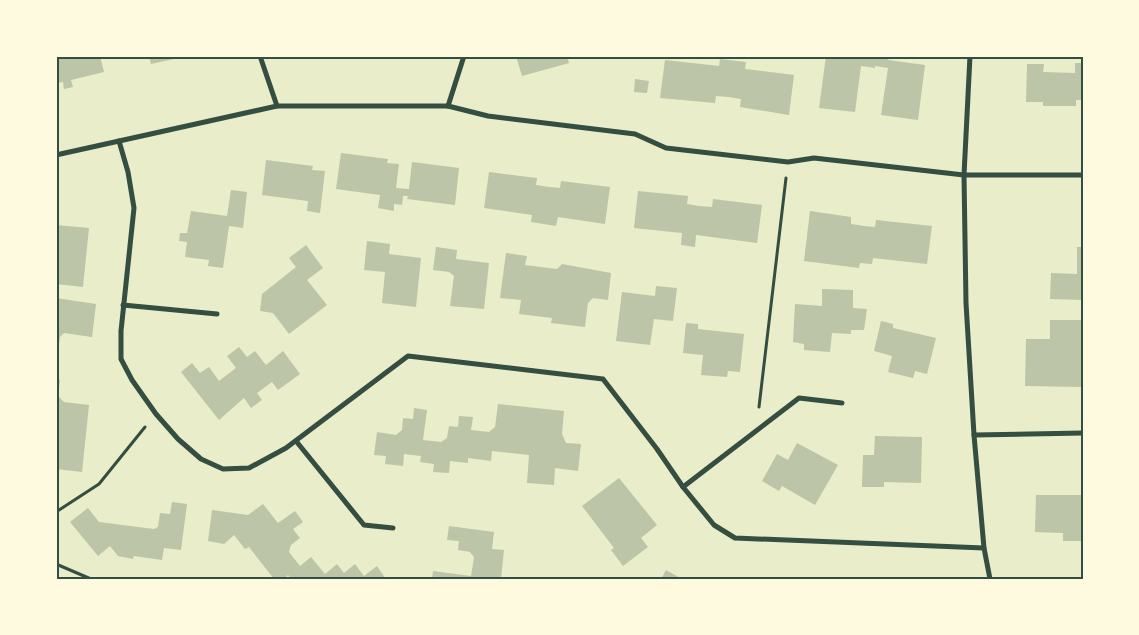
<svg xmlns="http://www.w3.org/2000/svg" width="1139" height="635" font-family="Figtree,sans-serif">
	<rect width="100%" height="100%" fill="#e9edc9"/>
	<g fill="#bcc5a7">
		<path d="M56,56H100L104,72L71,80L73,87L64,89L63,82L56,83Z"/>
		<path d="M149,56H182L183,57L151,64Z"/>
		<path d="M516,56H567L569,63L522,76Z"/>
		<path d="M826,56H888V60L925,65L918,120L881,115L888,68L875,66V68L861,66L855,112L819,108Z"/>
		<path d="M720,59L746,62L745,69L794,75L789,115L740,107L741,99L728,97L716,96L715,103L660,98L665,60L719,66Z"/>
		<path d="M1075,63H1083V100H1076V106H1043V102H1026L1027,64H1044L1043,72L1075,73Z"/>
		<path d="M635,79L649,81L647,93L634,92Z"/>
		<path d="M341,153L388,159L387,163L399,164L396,188L409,189L412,162L459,168L455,205L407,199L408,196H403L402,205L394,204V211L378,208L380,195L336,189Z"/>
		<path d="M266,160L313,166L312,170L325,171L320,213L307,211L308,201L262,195Z"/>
		<path d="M489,172L537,178L536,185L549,187L560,188L561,181L610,187L605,224L558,217L556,226L531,222L532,215L484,208Z"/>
		<path d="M231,190L247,192L243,228L229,226L223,268L208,266L209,260L185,257L187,242L179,241L180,233H187L191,211L227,216Z"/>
		<path d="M638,191L688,196L687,204L699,206L712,207L713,199L762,205L757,243L696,235L695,247L681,245L682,233L634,228Z"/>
		<path d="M810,211L851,217V224L864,226L875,227L876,220L932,226L927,264L873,258L872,264L860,263L859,268L804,261Z"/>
		<path d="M56,225L89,228L83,287L56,284Z"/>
		<path d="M367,241L390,244L389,254L421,258L416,307L382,303L385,272L364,270Z"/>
		<path d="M306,245L323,268L307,280L327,305L289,334L273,313L260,311L262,294L296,267L289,258Z"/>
		<path d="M436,247L457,250L456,259L489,263L484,309L450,306L454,276L449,272L433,270Z"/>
		<path d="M1077,247H1083V300L1050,299L1051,273L1077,274Z"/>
		<path d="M506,253L527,256L525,265L557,269L562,264L611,273L608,300L593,298L588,303L585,327L551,323L552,318L519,314L521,300L500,298Z"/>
		<path d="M656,286L677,288L673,321L654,319L650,345L616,341L622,292L655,296Z"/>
		<path d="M822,289L853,290V308L867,309L864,330H851V334L832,333L830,352L804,350V344L793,342L795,304L822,306Z"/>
		<path d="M56,298L96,304L92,337L64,333L60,337L57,356Z"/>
		<path d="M1050,320H1083V387L1025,386L1026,339H1050Z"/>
		<path d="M881,321L893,324V328L936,338L927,374L915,371L913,378L888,372L892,356L874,351Z"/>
		<path d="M686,323L698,324V329L744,334L740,372L728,371L727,377L701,375L703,355L683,353Z"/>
		<path d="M239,347L247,357L255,351L266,365L283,351L300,374L278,390L272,382L257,393L262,400L251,408L244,398L219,420L181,372L192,363L200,373L209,367L219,381L236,368L227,356Z"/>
		<path d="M56,379L60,380L58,396L64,402L89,405L82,472L56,469Z"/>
		<path d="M498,404L564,411L562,434L566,443L581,444L578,471L555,468L554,485L527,483L529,455L492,451L491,461L468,458V463L450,461L449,473L433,472L434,464L420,462L421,456L404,454L403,466L385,464L386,456L374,455L377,432L396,435L402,430L403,418L413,419L414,408L427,410L423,440L441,442L447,438L449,426L458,427L459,416L473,417L471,430L489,432L495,427Z"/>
		<path d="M875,436L922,437L921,483L884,482V487H862L863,455H874Z"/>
		<path d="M797,443L838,465L815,505L782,486L779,491L762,481L777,454L788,460Z"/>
		<path d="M619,478L657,525L641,538L648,547L623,566L611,550L614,548L582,506Z"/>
		<path d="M1036,495H1083V541H1063V533L1035,532Z"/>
		<path d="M172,502L187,504L181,550L164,548L162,560L134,556L133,559L118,556L110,546L98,556L70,522L88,508L99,522L154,529L158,527L160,513L170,514Z"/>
		<path d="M263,504L278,523L295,511L303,522L293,529L300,538L291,545L289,552L300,566L311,557L325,574L337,564L344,573L355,564L364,576L377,566L386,579H291L288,575L284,579H274L249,547L245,549L234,535L224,544L208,541L212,510L248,515Z"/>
		<path d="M449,526L494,532L492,549L504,550L501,579L479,577L478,579H432L433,571L471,576L474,557L470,552L458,550L459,541L447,540Z"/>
		<path d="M666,570L682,579H661Z"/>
	</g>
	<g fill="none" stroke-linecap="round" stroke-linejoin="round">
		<g stroke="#344e41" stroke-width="3">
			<path d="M759,407L786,178"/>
			<path d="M56,512L99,484L145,427"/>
			<path d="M56,564L91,579"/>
		</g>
		<g stroke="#344e41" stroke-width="5">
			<path d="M260,56L277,106"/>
			<path d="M970,56L964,175L966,303L974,435"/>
			<path d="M448,106L464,56"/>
			<path d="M119,141L128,172L134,208L121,331V359L132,380L156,414L178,439L201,459L223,469L249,468L286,448L408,356L603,379L657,449L683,487L714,525L735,538L984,548"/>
			<path d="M56,155L277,106H448L488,116L635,134L666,148L788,162L814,158L964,175H1083"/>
			<path d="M123,305L217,314"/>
			<path d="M296,441L364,525L393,528"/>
			<path d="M683,487L799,398L842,403"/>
			<path d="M990,579L984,548L974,435L1083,433"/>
		</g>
	</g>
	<rect width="1139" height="635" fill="none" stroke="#fefae0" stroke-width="115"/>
	<rect x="58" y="58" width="1024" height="520" fill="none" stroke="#344e41" stroke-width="2"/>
</svg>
